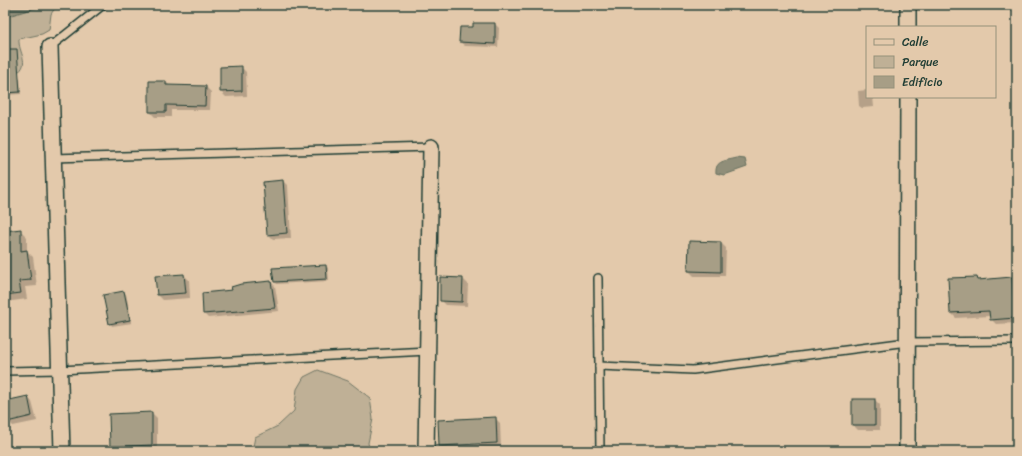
<svg xmlns="http://www.w3.org/2000/svg" width="1022" height="456" font-family="Sriracha,sans-serif">
	<rect width="100%" height="100%" fill="#e3c9ab"/>
	<filter id="ink" filterUnits="userSpaceOnUse"><feTurbulence type="fractalNoise" baseFrequency=".025" numOctaves="2"/><feDisplacementMap in="SourceGraphic" scale="8" xChannelSelector="R" yChannelSelector="G"/><feConvolveMatrix kernelMatrix="1 2 1 2 8 2 1 2 1" color-interpolation-filters="sRGB"/></filter>
	<g filter="url(#ink)">
		<g fill="#bfb096" stroke="#6f7665">
			<path d="M5,5H57L51,14L49,30L42,34L19,39C18,53 31,63 17,73L5,70Z"/>
			<path d="M318,370L348,381L370,398L373,419L368,443L370,451H252L255,437L278,426L294,411L297,389L304,377Z"/>
		</g>
		<g fill="#908e79" stroke="#636e5d">
			<path d="M5,5H45L5,17Z"/>
			<path d="M737,158L745,159L747,167L724,175L716,173C715,160 726,161 737,158Z"/>
		</g>
		<g fill="#0003">
			<path d="M495,24L499,28L498,47L465,46L460,42L474,28Z"/>
			<path d="M241,67L246,72L247,96L226,97L221,92Z"/>
			<path d="M18,75L20,78L21,94L6,95L5,77Z"/>
			<path d="M150,82H166L170,86L206,87L211,92L210,110H171V117H155L150,112Z"/>
			<path d="M867,90V97H873L874,107L862,108L859,106L858,91Z"/>
			<path d="M283,181L288,186L291,238L273,239L268,234Z"/>
			<path d="M20,230L27,237V251L33,257L37,286L25,287L27,299L5,302V232Z"/>
			<path d="M721,243L726,248L725,276H694L689,271Z"/>
			<path d="M326,266L328,268L329,281L277,284L275,282L274,269Z"/>
			<path d="M184,275L189,280L190,298L163,300L158,295Z"/>
			<path d="M977,278L980,281L1012,279L1017,283V323L996,324L991,319L990,316L956,318L951,313L949,279Z"/>
			<path d="M463,279L468,284L467,306L446,305L441,300Z"/>
			<path d="M271,282L275,286L279,311L208,318L204,314L203,294L233,291Z"/>
			<path d="M124,292L126,294L132,323L112,326L110,323Z"/>
			<path d="M28,397L32,402L37,421L13,426L8,421L5,402Z"/>
			<path d="M875,400L880,405V430H858L853,425Z"/>
			<path d="M152,413L157,418V449L115,451L111,447Z"/>
			<path d="M495,418L500,423L501,448L445,451L440,446Z"/>
		</g>
		<g fill="#a79e86" stroke="#1f3d34">
			<path d="M473,23H495V44L459,42L460,27H473Z"/>
			<path d="M5,49H17L20,92L5,93Z"/>
			<path d="M242,66V91L220,92V67Z"/>
			<path d="M149,81H166V85L206,86L205,106L166,105V112H149Z"/>
			<path d="M283,180L287,233L267,235L263,182Z"/>
			<path d="M21,229V251L27,250L31,280L19,281L21,293L5,295V231Z"/>
			<path d="M689,241L721,242V272L688,271Z"/>
			<path d="M326,265L327,279L274,282L272,268Z"/>
			<path d="M184,274L186,293L157,295L155,276Z"/>
			<path d="M440,277L463,278L462,302L440,301Z"/>
			<path d="M977,277L978,280L1012,277L1015,318L990,320L989,311L950,313L948,278Z"/>
			<path d="M271,281L275,308L203,314L202,293L232,290L231,287L241,284Z"/>
			<path d="M124,291L130,320L109,324L103,295Z"/>
			<path d="M28,396L32,416L7,422L5,401Z"/>
			<rect x="852" y="399" width="23" height="26"/>
			<path d="M152,412V445L110,447L109,414Z"/>
			<path d="M496,417L497,443L439,446L438,420Z"/>
		</g>
		<g fill="none" stroke-linecap="round" stroke-linejoin="round">
			<g stroke="#1f3d34" stroke-width="10">
				<g id="service">
					<path d="M50,47L103,5"/>
					<path d="M53,158L431,147"/>
					<path d="M598,278L600,451"/>
					<path d="M599,366L693,370L907,342L1017,341"/>
					<path d="M5,371L60,370L428,351"/>
				</g>
			</g>
			<g stroke="#1f3d34" stroke-width="18">
				<g id="minor">
					<path d="M908,27V5"/>
					<path d="M50,47L62,451"/>
					<path d="M426,451L431,147"/>
					<path d="M907,451L908,97"/>
				</g>
			</g>
			<use href="#service" stroke="#e3c9ab" stroke-width="7"/>
			<use href="#minor" stroke="#e3c9ab" stroke-width="15"/>
		</g>
	</g>
	<rect width="1022" height="456" fill="none" stroke="#e3c9ab" stroke-width="20"/>
	<rect x="10" y="10" width="1002" height="436" fill="none" stroke="#1f3d34" stroke-width="1.5" filter="url(#ink)"/>
	<rect x="866" y="26" width="130" height="72" fill="#e3c9ab" stroke="#95917b"/>
	<rect x="874" y="39" width="20" height="6" fill="#e3c9ab" stroke="#95917b"/>
	<text x="902" y="46" font-size="12" fill="#1f3d34">Calle</text>
	<rect x="874" y="56" width="20" height="12" fill="#bfb096" stroke="#95917b"/>
	<text x="902" y="66" font-size="12" fill="#1f3d34">Parque</text>
	<rect x="874" y="76" width="20" height="12" fill="#a79e86" stroke="#95917b"/>
	<text x="902" y="86" font-size="12" fill="#1f3d34">Edificio</text>
</svg>
